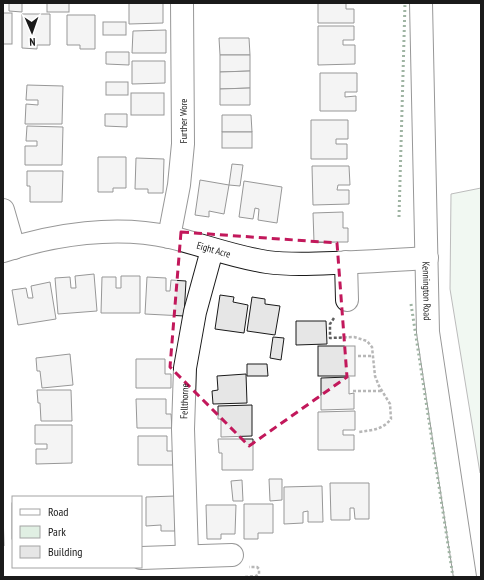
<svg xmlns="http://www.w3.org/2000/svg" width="484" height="580" font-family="'PT Sans Narrow',sans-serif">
	<rect width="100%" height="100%" fill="#fff"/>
	<path fill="#e0efe3" stroke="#6a6a6a" d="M481,188V473H480L450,289L451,194Z"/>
	<g fill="#e6e6e6" stroke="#1a1a1a">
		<path d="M9,3H22V12L9,11Z"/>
		<rect x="47" y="3" width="22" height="9"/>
		<path d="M129,3H163V23L129,24Z"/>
		<path d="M318,3H346V9H354V23H318Z"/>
		<rect x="3" y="13" width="9" height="31"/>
		<path d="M22,14H50V45H37V49L22,48Z"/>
		<path d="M67,15H95V49H80V45H67Z"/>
		<rect x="103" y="22" width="23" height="13"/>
		<path d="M318,26H354V40H343V45H355V64L318,65Z"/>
		<path d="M166,30V53H132L133,31Z"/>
		<path d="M219,38H249L250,55H220Z"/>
		<path d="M106,52H129V65L106,64Z"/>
		<path d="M220,55H250V71L220,72Z"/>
		<path d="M132,61H165V83L132,84Z"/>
		<path d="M250,71V88L220,89V72Z"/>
		<path d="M320,73H357V92H345V97L356,96V111H320Z"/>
		<rect x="106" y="82" width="22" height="13"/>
		<path d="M27,85L63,86L62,124H25L26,104L38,105V100H26Z"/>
		<path d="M250,88V105H220V89Z"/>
		<rect x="131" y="93" width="33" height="22"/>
		<path d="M105,114H127V127L105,126Z"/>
		<path d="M222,115H251L252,132H222Z"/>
		<path d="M311,120H348V139H336V144H347V159H311Z"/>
		<path d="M27,126L63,127L62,165H25V146H37V141H26Z"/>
		<rect x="222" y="132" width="30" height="16"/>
		<path d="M98,157H126V188H113V192H98Z"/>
		<path d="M136,158L164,159L163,193H148V189H135Z"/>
		<path d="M232,164L243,165L240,186L229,185Z"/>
		<path d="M312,166H349L350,185H338L337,190H349V204L313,205Z"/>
		<path d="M27,171H63L62,202H30V186H27Z"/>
		<path d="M200,180L229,185L224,214L209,211V217L195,215Z"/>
		<path d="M244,181L282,187L277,223L258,220L259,209L255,208L253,219L239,217Z"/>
		<path d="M343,212V228H348V242H314L313,213Z"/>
		<path d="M94,274L97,311L58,314L55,278L70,277L71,288H76L75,276Z"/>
		<path d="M121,276H140V313H101L102,277H116V288H121Z"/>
		<path d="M147,277L166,278V291H170L171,280L186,281L184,316L145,314Z"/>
		<path d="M50,282L56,319L18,325L12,290L26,288L28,298H33L31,286Z"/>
		<path d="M220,295L234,297L233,302L248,305L244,333L215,329Z"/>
		<path d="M252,297L265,299V304L280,306L275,335L247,331Z"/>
		<path d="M296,321H326L327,344L296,345Z"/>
		<path d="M273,337L284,338L281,360L270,358Z"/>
		<rect x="318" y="346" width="37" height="30"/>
		<path d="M70,354L73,385L42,388L40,371H37L36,358Z"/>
		<path d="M136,359H165V374H171V388H136Z"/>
		<path d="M247,364H267L268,376H247Z"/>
		<path d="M246,374L247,403L213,404L212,391L218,390L217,376Z"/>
		<path d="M349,377V394L354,393V409L321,410V378Z"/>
		<path d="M37,390H71L72,421H41L40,403H38Z"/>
		<path d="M136,399H166V414H171L172,428H137Z"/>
		<path d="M252,405V436L221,437V419H218V406Z"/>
		<path d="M355,411V430H343V435H354V450H318V412Z"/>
		<path d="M35,425H72V463L36,464V449H47V444H35Z"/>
		<path d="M138,436H167V451H173V465H138Z"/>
		<path d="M218,439H253V470H222V453H219Z"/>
		<path d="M269,479H282V500L270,501Z"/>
		<path d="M242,480L243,501H233L231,481Z"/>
		<path d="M330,483H369V519H355L354,508H350V520H331Z"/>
		<path d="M322,486L323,522H308V511L303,512V523L284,524V487Z"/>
		<path d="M175,496V531H161V525L146,526V497Z"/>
		<rect x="12" y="503" width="1" height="36"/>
		<path d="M244,504H273V533H258V539H244Z"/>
		<path d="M206,505H236L235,534H221V539H207Z"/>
		<path d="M3,510L4,546H3Z"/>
	</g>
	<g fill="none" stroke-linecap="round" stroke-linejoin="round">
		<g stroke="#1a1a1a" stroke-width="24">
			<g id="minor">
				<path id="s1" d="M421,3L428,332L465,577"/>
				<path d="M3,210L14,248"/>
				<path d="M169,237L179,185L183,144L182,3"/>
				<path id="s2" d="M3,251C55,234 116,225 170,237C203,245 234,257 267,262C289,265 311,264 334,263C365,262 396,260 427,258"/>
				<path d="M346,262L347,300"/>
				<path id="s3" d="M187,556L183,429L185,368L195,312L212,250"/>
				<path d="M141,558L232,555"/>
			</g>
		</g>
		<g stroke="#5f5f5f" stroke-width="2.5" stroke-dasharray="3 2" stroke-linecap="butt">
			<path d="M334,318L330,324V338L354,337L367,341L372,347L375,376L379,386L390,404L391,419C382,430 372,430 359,432"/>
			<path d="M358,356H372"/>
			<path d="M353,391H381"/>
			<path d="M245,577L256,576L259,574V569L257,567H249"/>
		</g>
		<use href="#minor" stroke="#fff" stroke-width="22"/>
		<g stroke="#2b5a34" stroke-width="3" stroke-dasharray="2 3" stroke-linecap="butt">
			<path d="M399,217L405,3"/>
			<path d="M411,304L453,577"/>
		</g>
	</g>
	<path d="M0 0H484V580H0ZM181,232L337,243L347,377L249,446L170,367Z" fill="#fff" fill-opacity=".55" fill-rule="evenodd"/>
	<path fill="none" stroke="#c2185b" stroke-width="3" stroke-dasharray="8 5" stroke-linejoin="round" d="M181,232L337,243L347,377L249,446L170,367Z"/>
	<g text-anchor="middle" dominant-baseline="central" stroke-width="3" stroke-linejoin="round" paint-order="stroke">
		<g font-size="10" fill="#1a1a1a" stroke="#fff">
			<text transform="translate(183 121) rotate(-90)">Further Wore</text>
			<text stroke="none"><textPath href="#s2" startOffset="215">Eight Acre</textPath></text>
			<text stroke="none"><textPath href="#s1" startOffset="288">Kennington Road</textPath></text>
			<text stroke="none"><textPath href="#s3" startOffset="155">Fellthorne</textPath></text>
		</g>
	</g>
	<rect width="484" height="580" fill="none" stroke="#1a1a1a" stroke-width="8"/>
	<rect x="12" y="496" width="130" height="72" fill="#ffffff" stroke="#a3a3a3"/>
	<rect x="20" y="509" width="20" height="6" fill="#ffffff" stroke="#a3a3a3"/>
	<text x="48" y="516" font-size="12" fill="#1a1a1a">Road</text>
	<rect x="20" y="526" width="20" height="12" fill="#e0efe3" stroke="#a3a3a3"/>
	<text x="48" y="536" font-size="12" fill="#1a1a1a">Park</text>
	<rect x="20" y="546" width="20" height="12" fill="#e6e6e6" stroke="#a3a3a3"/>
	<text x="48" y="556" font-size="12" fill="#1a1a1a">Building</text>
	<g transform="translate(32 32) rotate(178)" stroke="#ffffff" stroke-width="3" paint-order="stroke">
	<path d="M0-3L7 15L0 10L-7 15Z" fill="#1a1a1a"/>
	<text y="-6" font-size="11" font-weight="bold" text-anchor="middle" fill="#1a1a1a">N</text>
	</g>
</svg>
